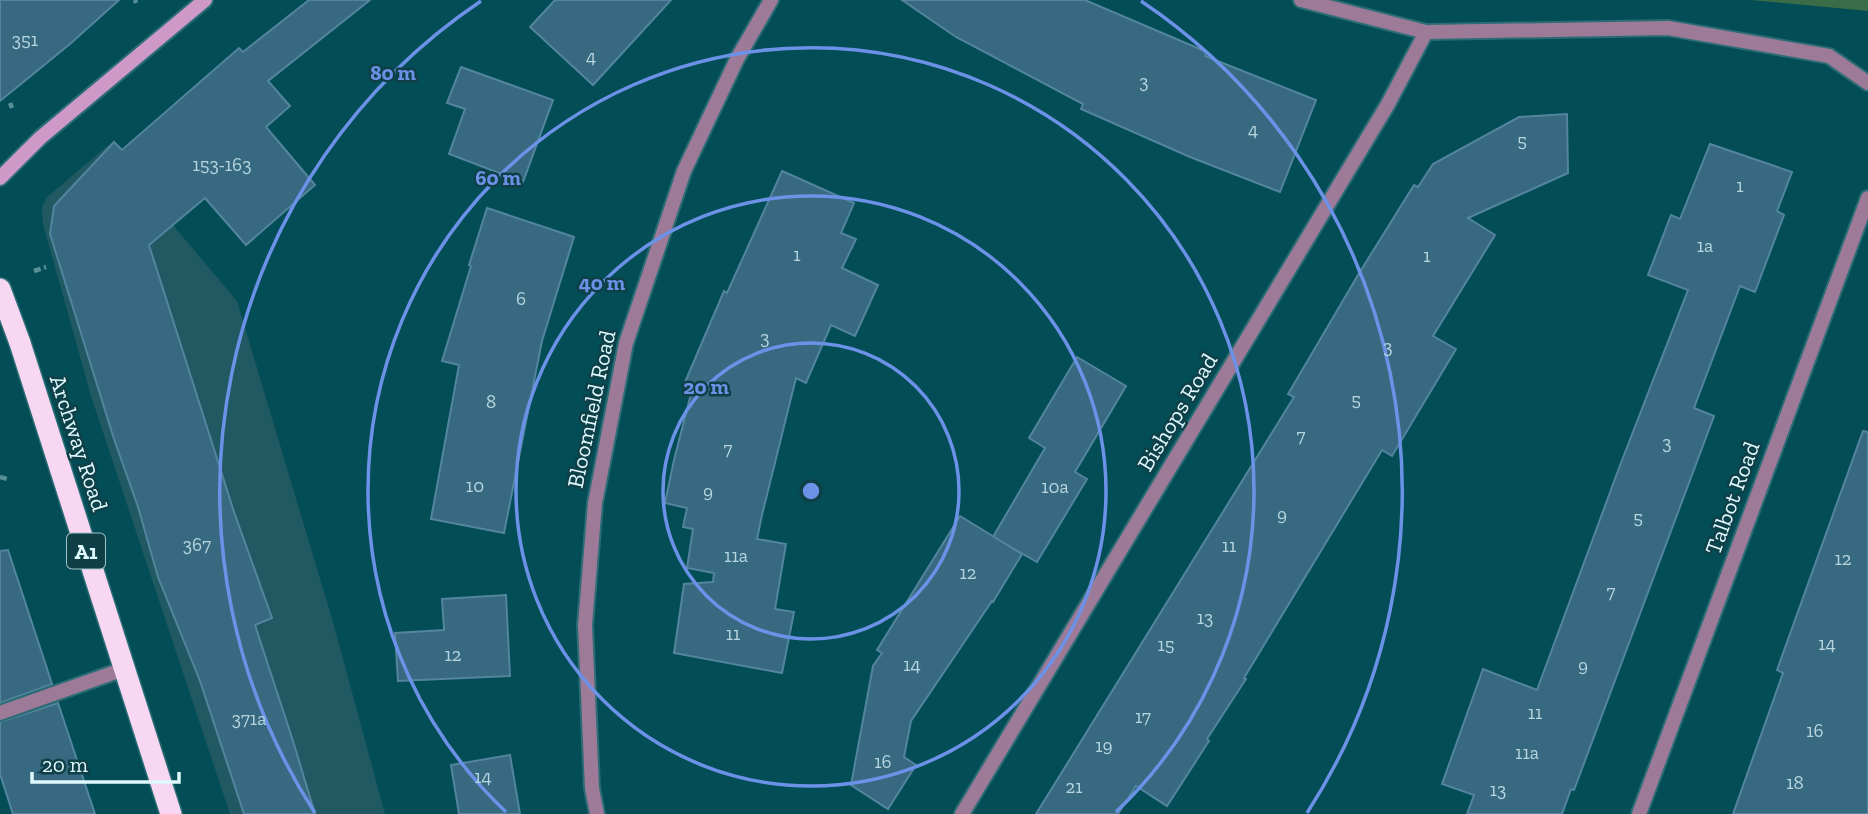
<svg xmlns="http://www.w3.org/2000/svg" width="1868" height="814" font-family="'Zilla Slab',serif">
	<rect width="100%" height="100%" fill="#034d57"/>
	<path fill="#205962" d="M111,143L177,230L237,301L333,622L385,814H230L91,396L43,224L42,207L47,197Z"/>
	<path fill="#3a6c47" d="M1751,0H1868V11Z"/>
	<g fill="#376980" stroke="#53859e" stroke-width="2">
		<path d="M0,0H119L70,44L0,101Z"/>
		<path d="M309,0H370L268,81L290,106L266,127L315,185L246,245L205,198L149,245L234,512L272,618L255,625L293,741L315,814H244L200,681L158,577L138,507L114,439L50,234L54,206L114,142L122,150L239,48L243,52Z"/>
		<path d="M555,0H671L593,85L530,27Z"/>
		<path d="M902,0H1085L1207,52L1205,56L1316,100L1280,192L1190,157L1081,109L1083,104L956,37Z"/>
		<path d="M461,67L553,100L523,182L449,154L465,109L447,103Z"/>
		<path d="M1567,114L1568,173L1468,218L1495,235L1433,336L1456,349L1392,456L1382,450L1244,678L1246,679L1207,739L1209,741L1167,806L1136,786L1118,814H1036L1294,397L1288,394L1358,275L1414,185L1418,187L1433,164L1519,117Z"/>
		<path d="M1710,144L1792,172L1777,211L1784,215L1755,292L1740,286L1694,408L1714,416L1574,790L1571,789L1562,814H1467L1474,795L1442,784L1483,669L1537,690L1619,468L1688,290L1648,275L1671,215L1680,219Z"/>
		<path d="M782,171L854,203L841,233L856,239L842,268L878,285L855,336L831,325L806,383L796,378L762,515L757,539L786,544L775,609L794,612L782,673L674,653L684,584L713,582L714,573L687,568L693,529L683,527L687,508L665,503L674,460L693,386L685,382L724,291L727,293Z"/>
		<path d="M487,208L574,237L542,341L504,533L431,519L459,365L442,361L471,266L469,265Z"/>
		<path d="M1077,357L1126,386L1075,472L1087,479L1037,562L993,537L1045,448L1029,438Z"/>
		<path d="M1863,431L1868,432V814H1733L1783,673L1777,670Z"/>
		<path d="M960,516L1022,554L993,602L992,601L911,721L904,757L916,765L888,809L851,785L873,666L882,653L877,650Z"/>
		<path d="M8,550L52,684L0,703V551Z"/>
		<path d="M506,595L510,676L398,681L395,633L444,630L442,599Z"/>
		<path d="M58,703L95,814H13L0,774V722Z"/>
		<path d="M510,755L520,814H459L451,765Z"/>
	</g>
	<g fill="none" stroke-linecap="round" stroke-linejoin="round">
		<g stroke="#2b6c75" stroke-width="18">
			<path id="lane" d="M0,713L124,669"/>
		</g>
		<g stroke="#2b6c75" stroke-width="18">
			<g id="street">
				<path d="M1301,0L1426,32L1668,28L1829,56L1868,83"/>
				<path d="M597,814L592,788L585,625L595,503L626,343L684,171L737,59L771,0"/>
				<path d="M962,814L1388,104L1426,32"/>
				<path d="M1639,814L1868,198"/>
			</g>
		</g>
		<g stroke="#2b6c75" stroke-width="18">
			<path id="secondary" d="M0,178L40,138L205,0"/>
		</g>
		<g stroke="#2b6c75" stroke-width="24">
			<path id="highway" d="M0,289L20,343L171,814"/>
		</g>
		<g stroke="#599098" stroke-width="4.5" stroke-dasharray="7 3.5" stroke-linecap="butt">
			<path d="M135,0L136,3"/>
			<path d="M10,103L12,108"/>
			<path d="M34,271L46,267"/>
			<path d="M0,477L7,479"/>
		</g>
		<use href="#lane" stroke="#9c7a98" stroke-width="14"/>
		<use href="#street" stroke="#9c7a98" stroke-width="14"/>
		<use href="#secondary" stroke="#ce98c7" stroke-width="14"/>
		<use href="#highway" stroke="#f8d7f3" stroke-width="21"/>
	</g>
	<g fill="none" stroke="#6b92e7" stroke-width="3.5">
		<circle cx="811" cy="491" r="148"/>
		<circle cx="811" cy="491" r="295"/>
		<path d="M506 812A443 443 0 1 1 1116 812"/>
		<path d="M315 813A591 591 0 0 1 481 1M1141 1A591 591 0 0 1 1307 813"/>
	</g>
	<g text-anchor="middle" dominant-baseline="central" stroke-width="5" stroke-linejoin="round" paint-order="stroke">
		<g font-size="19" fill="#b6d5de">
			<text x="25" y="39">351</text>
			<text x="591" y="56">4</text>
			<text x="1144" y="81">3</text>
			<text x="1253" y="129">4</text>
			<text x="1522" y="140">5</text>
			<text x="222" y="164">153-163</text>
			<text x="1740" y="185">1</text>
			<text x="1705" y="245">1a</text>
			<text x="797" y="254">1</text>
			<text x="1427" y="255">1</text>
			<text x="521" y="298">6</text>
			<text x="765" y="337">3</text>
			<text x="1388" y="346">3</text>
			<text x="1356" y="399">5</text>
			<text x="491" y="401">8</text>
			<text x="1301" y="435">7</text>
			<text x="1667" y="442">3</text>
			<text x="728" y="448">7</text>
			<text x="475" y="485">10</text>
			<text x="1055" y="486">10a</text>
			<text x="708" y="491">9</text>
			<text x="1282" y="514">9</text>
			<text x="1638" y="517">5</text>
			<text x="197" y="544">367</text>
			<text x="1229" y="545">11</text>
			<text x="736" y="555">11a</text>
			<text x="1843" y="558">12</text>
			<text x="968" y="572">12</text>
			<text x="1611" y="591">7</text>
			<text x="1205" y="617">13</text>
			<text x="733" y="633">11</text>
			<text x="1827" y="643">14</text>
			<text x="1166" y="644">15</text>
			<text x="453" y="654">12</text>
			<text x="912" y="664">14</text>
			<text x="1583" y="665">9</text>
			<text x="1535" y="712">11</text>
			<text x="1143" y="716">17</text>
			<text x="249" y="718">371a</text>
			<text x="1815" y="730">16</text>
			<text x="1104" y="745">19</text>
			<text x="1527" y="752">11a</text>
			<text x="883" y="761">16</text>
			<text x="483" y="776">14</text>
			<text x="1795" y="782">18</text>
			<text x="1074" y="786">21</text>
			<text x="1498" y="789">13</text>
		</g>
		<rect fill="#0f4048" stroke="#a1c2c7" stroke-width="2" x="67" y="533.5" width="38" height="35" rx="5"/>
		<g font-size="21" font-weight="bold" fill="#e0f9fe">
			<text x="86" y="551">A1</text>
		</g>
		<g font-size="23" fill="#e0f9fe" stroke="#0f4048">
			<text transform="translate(591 409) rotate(-78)">Bloomfield Road</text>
			<text transform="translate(1177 412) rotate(-59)">Bishops Road</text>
			<text transform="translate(79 443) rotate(72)">Archway Road</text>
			<text transform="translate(1732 498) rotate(-70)">Talbot Road</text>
		</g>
	</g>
	<circle cx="811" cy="491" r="10" fill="#6b92e7" stroke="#0f4048" stroke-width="3.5"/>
	<g font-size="21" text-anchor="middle" font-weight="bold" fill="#6b92e7" stroke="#0f4048" stroke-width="5" stroke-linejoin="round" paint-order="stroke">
		<text x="393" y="80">80 m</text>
		<text x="498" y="185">60 m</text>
		<text x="602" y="290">40 m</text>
		<text x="706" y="394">20 m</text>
	</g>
	<path d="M32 772v10h147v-10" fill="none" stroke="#e0f9fe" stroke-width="3.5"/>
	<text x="42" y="772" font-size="21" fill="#e0f9fe" stroke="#0f4048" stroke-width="5" paint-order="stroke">20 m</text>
</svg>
